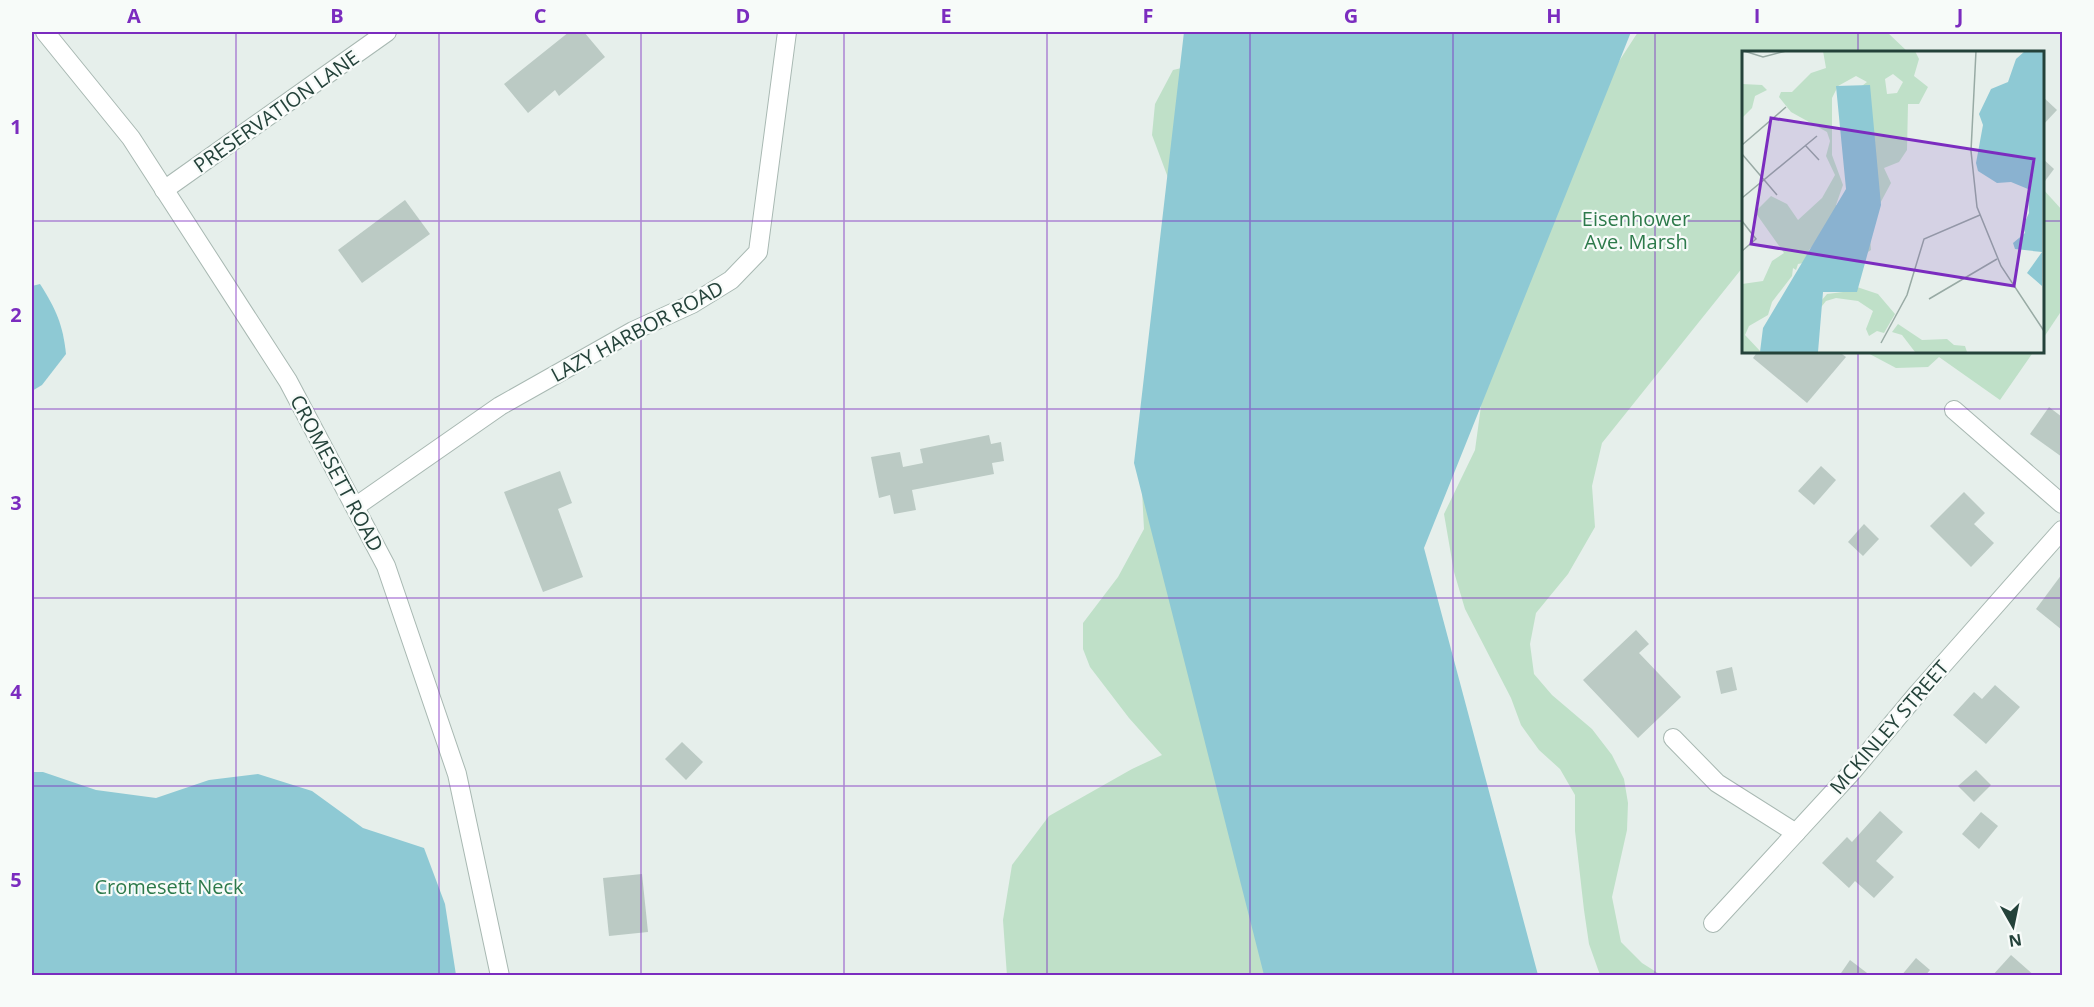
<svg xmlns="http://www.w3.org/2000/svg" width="2094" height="1007" font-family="'Open Sans',sans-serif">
	<rect width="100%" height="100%" fill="#e6efeb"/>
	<g fill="#bfe0c8">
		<path d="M1638,32H1887L1908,52H1743V267L1602,443L1592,486L1595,527L1568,574L1536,613L1530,644L1534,674L1552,695L1592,729L1612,755L1624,779L1628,803L1627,830L1612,897L1621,942L1642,963L1661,975H1600L1589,944L1584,910L1575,831V795L1560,769L1539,750L1521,725L1511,698L1465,609L1454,572L1444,514L1475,450L1481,406L1433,369L1470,291Z"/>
		<path d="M1216,60L1365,975L1007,976L1003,920L1012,865L1049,816L1132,769L1162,755L1129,718L1090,667L1083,649V623L1118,577L1144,529L1141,472L1194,247L1152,135L1155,104L1173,70Z"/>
		<path d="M2042,188L2062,210V310L2042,340Z"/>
		<path d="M1864,351H2034L2000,400L1939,357L1928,367L1896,368Z"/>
	</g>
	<g fill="#8ec9d4">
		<path d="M1184,32H1631L1424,548L1538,975H1264L1134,463Z"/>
		<path d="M40,284C56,309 63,325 66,354L42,385L32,391V286Z"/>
		<path d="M32,772H43L96,790L156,798L209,780L258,774L312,791L363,828L424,848L445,904L456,975H32Z"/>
	</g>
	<g fill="#bbcac4">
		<path d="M569,32H584L605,57L559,96L555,90L528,113L504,84Z"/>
		<path d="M2042,96L2057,110L2042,126Z"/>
		<path d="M2042,158L2054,169L2042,185Z"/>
		<path d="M405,200L430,234L362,283L338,250Z"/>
		<path d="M1758,351H1838L1846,357L1807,403L1753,358Z"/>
		<path d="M2049,407L2062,417V457L2030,434Z"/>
		<path d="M989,435L991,444L1001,442L1004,461L992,463L994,474L912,490L916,510L894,514L890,495L879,498L871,457L900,452L903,467L923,463L920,449Z"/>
		<path d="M1821,466L1836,480L1814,505L1798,491Z"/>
		<path d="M560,471L572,503L558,509L583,577L543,592L504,492Z"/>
		<path d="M1964,492L1985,513L1974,524L1994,543L1971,567L1930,526Z"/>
		<path d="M1864,524L1879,539L1863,556L1848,542Z"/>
		<path d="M2062,574V630L2036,609Z"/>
		<path d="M1636,630L1649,644L1639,653L1681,697L1638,738L1583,680Z"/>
		<path d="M1732,667L1737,690L1721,694L1716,671Z"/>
		<path d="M1995,685L2020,707L1986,744L1953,715L1974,692L1982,699Z"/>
		<path d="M682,742L703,762L686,780L665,759Z"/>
		<path d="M1976,770L1991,785L1974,802L1958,786Z"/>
		<path d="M1880,811L1903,832L1876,861L1894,877L1874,898L1855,881L1849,888L1822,863L1847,837L1852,842Z"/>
		<path d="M1981,812L1998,826L1979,849L1962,834Z"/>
		<path d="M642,874L648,932L609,936L603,878Z"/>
		<path d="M2011,955L2035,976H1992Z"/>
		<path d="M1916,958L1930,970L1925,976H1901Z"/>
		<path d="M1850,960L1871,976H1839Z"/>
	</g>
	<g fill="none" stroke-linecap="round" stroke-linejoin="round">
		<g stroke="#a8b8b2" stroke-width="20">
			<g id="minor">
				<path d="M45,32L131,138L288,381L386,566L457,774L500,976"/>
				<path d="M164,190L387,32"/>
				<path d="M1954,410L2062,504"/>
				<path d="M355,507L500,406L633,331L692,304L731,280L758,252L787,32"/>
				<path d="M1673,738L1717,783L1796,833"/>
				<path d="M1713,923L1851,773L1918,693L2062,530"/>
			</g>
		</g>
		<use href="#minor" stroke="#fff" stroke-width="18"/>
	</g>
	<path fill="none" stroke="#7b2cbf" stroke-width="1.5" stroke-opacity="0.55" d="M236,32V976M439,32V976M641,32V976M844,32V976M1047,32V976M1250,32V976M1453,32V976M1655,32V976M1858,32V52M32,221H1743M2042,221H2062M1858,351V976M32,409H2062M32,598H2062M32,786H2062"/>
	<g text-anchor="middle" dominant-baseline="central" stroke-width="4.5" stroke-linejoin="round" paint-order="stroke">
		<g font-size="20" fill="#24423a" stroke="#f7fbf9">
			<text transform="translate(276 111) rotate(-35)">PRESERVATION LANE</text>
			<text transform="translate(637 331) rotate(-28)">LAZY HARBOR ROAD</text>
			<text transform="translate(337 473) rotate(62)">CROMESETT ROAD</text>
			<text transform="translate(1889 727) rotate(-49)">MCKINLEY STREET</text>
		</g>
		<g font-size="20" fill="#2d7a4b" stroke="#f7fbf9">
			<text x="1636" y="218">Eisenhower<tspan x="1636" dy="23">Ave. Marsh</tspan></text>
			<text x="169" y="886">Cromesett Neck</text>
		</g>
	</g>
	<g transform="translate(1742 51)">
		<rect width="302" height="302" fill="#e6efeb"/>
		<path d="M81,0H173L177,8L172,25L186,36L177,53H166L165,99L157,111L142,117L149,132L127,173L129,199L115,208L121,215L107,228L112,235L136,243L153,263L142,282L135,280L127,285L124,278L131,260L116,250L94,247L84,250L72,265L78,276L73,290L76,301H72L67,289L68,263L85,243L101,241L99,223L123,163L132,154L129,130L120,114V85L114,78L111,63L118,54L116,38L125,31L114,25L96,35L90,47V104L101,134L94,154L100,160L67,199L66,211L56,213L54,219L51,217L50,225L30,251L26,264L7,275L3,284L19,301H0V233L21,230L30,210L42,202L13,161L29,145L45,153L56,169L80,147L93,124L84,105L88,90L85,81L49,61L37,46L39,41H50L69,22L84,17ZM151,23L161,31L155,42L145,43L143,28ZM0,33L20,34L25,39L13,45L10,57L0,67ZM156,273L180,289L205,288L212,294L223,295L225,301H173L160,284L150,281Z" fill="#bfe0c8" fill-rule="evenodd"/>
		<path d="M283,0H301L300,235L285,222L300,201L273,198L271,192L283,182L281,175L287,162L286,138L269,131L255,132L236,120L234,112L241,74L237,63L249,38L266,31L274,8ZM128,34L139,154L115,241H81L76,301H18L21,277L104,138L94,35Z" fill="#8ec9d4"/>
		<path fill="none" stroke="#98aaa4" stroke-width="1.5" d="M2,0L21,6L44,0M234,0L229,100L235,156L259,215L302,280M0,94L44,56M63,94L77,109M0,103L35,144M0,147L75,85M0,170L14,188L0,200M187,248L255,208M139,292L165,244L182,188L238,164"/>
		<path fill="#7b2cbf" fill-opacity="0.15" stroke="#7b2cbf" stroke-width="3" d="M29,67L292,108L272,235L9,193Z"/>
		<rect width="302" height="302" fill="none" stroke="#24423a" stroke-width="3"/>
	</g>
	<rect width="2094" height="1007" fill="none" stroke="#f7fbf9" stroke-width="66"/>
	<g transform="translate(2013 926) rotate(171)" stroke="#f7fbf9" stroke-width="4.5" paint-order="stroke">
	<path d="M0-4.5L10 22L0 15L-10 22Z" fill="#24423a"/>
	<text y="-9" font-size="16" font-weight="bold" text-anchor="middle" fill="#24423a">N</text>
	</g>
	<rect x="33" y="33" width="2028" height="941" fill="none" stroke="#7b2cbf" stroke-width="2"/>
	<g font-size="20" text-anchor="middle" font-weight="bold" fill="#7b2cbf">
		<text x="134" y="23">A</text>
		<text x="337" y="23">B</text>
		<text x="540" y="23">C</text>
		<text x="743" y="23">D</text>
		<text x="946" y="23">E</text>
		<text x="1148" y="23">F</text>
		<text x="1351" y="23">G</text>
		<text x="1554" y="23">H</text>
		<text x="1757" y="23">I</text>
		<text x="1960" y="23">J</text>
		<text x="16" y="134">1</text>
		<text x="16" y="322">2</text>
		<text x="16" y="510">3</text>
		<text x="16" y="699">4</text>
		<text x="16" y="887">5</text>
	</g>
</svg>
